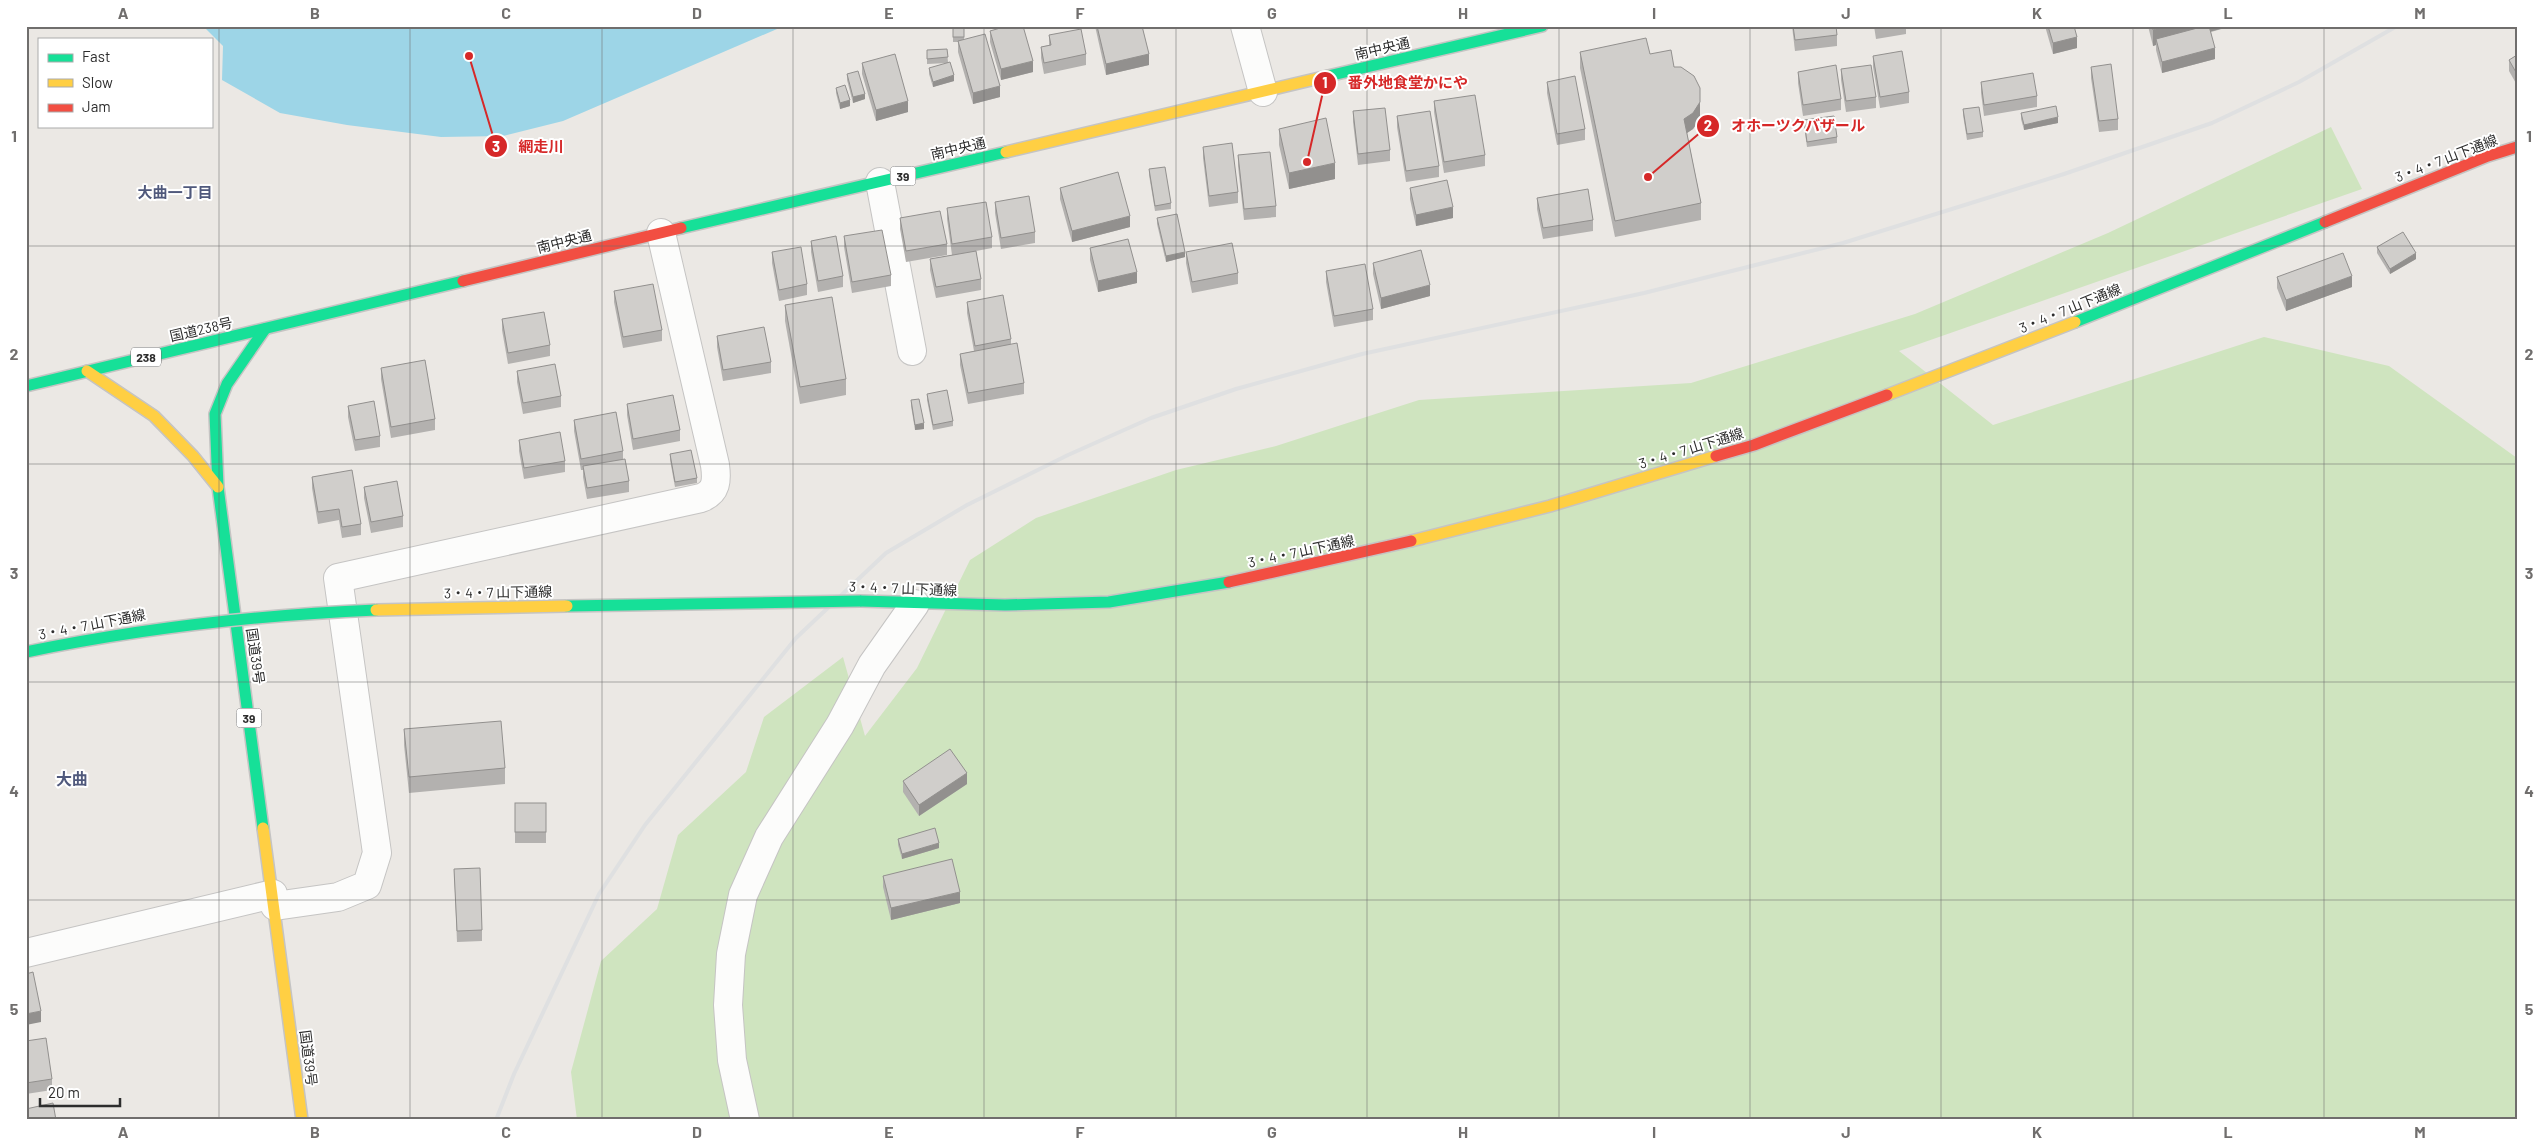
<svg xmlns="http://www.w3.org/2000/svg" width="2543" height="1146" font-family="Barlow,'Noto Sans JP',sans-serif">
	<rect width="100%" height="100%" fill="#ebe8e4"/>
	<path fill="#cfe4bf" d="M2331,127L2362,189L1899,351L1993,425L2264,337L2389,366L2517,458V1120H577L571,1072L601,961L657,909L678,835L746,772L764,717L843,657L865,736L917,668L970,560L1036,518L1176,470L1276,446L1419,400L1691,383L1915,314L2108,233Z"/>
	<path fill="#9dd5e7" d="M203,26H784L563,121L503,136L441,137L347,125L280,113L222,80L223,46Z"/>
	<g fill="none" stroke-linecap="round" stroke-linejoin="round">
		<g stroke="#c5c4c3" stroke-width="30">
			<g id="street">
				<path d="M1245,26L1263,92"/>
				<path d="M880,182L912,351"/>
				<path d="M275,906L338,897L367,885L377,853L338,578L701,498C717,492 717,480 715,465L661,233"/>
				<path d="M26,953L273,894"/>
				<path d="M745,1120L732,1060L728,1005L731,954L743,895L769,837L840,725L872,665L915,604"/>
			</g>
		</g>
		<g stroke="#c5c4c3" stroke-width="14">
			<g id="fast">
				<path d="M1328,76L1542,26"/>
				<path d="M681,228L1006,152"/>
				<path d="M2075,322L2325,222"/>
				<path d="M26,386L463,281"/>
				<path d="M860,601L1005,605L1109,602L1229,582"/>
				<path d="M263,828L218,487L215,414L227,384L265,329"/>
			</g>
		</g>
		<g stroke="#c5c4c3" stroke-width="14">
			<g id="slow">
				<path d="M1006,152L1328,76"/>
				<path d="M87,371L154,416L193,456L218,487"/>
				<path d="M1887,395L2075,322"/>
				<path d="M1411,541L1550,506L1716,456"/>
				<path d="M263,828L302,1120"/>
			</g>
		</g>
		<g stroke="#c5c4c3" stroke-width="14">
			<g id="jam">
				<path d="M2325,222L2488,156L2517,147"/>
				<path d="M463,281L681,228"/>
				<path d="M1716,456L1754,445L1887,395"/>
				<path d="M1229,582L1411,541"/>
			</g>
		</g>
		<use href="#street" stroke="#fcfcfb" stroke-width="28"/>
		<use href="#fast" stroke="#16e098" stroke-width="11"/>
		<use href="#slow" stroke="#ffcf43" stroke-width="11"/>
		<use href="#jam" stroke="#f24e42" stroke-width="11"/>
		<path stroke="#dfe0e1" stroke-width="4" d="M496,1120L514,1074L599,894L645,825L796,638L886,553L967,505L1068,455L1151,418L1236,389L1362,354L1644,293L1843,243L2064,174L2212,123L2299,82L2397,26"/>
		<g stroke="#c5c4c3" stroke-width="14" stroke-linecap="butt">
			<g id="fast-bridge">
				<path d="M567,606L860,601"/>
				<path d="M26,652C142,628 258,615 376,610"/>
			</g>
		</g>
		<g stroke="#c5c4c3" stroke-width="14" stroke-linecap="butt">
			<path id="slow-bridge" d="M376,610L567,606"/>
		</g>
		<use href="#fast-bridge" stroke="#16e098" stroke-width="11"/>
		<use href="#slow-bridge" stroke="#ffcf43" stroke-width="11"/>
	</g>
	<g fill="#b3b1af">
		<path d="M953,26H964V40L1000,97L973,104L958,52V42H953Z"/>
		<path d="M1095,26H1142L1149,65L1106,75Z"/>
		<path d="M1792,26H1836L1837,35V46L1795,51Z"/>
		<path d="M1874,26H1906V34L1876,39Z"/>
		<path d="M2045,26H2074L2077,48L2053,54Z"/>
		<path d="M2148,26H2232L2211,32L2215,59L2162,73L2156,50V45L2153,46Z"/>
		<path d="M990,31L1033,72L1001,80L990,42Z"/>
		<path d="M1049,35L1086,54V65L1044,74L1041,58V47L1049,45Z"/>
		<path d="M947,49L948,63L927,64V50Z"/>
		<path d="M1580,52L1650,54L1674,67L1700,119L1693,129L1687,133L1701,203V220L1615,237L1580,68Z"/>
		<path d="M2517,55V85L2509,71V60Z"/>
		<path d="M1873,56L1909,92V103L1880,108L1873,67Z"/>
		<path d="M862,63L908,112L876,121L862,74Z"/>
		<path d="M2091,67L2118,119V130L2099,132L2091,78Z"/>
		<path d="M929,68L954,81L933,87L929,74Z"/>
		<path d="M1841,69L1876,97V108L1846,112L1841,80Z"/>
		<path d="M1798,72L1841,99V110L1803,116L1798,83Z"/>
		<path d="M847,74L865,99L853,103L847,80Z"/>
		<path d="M1547,82L1585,129V140L1557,145L1547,93Z"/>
		<path d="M1981,82L2037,96V107L1984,116L1981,93Z"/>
		<path d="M836,88L850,106L840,109L836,93Z"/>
		<path d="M1434,101L1485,155V166L1444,173L1434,112Z"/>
		<path d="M1963,109L1983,132V137L1967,140L1963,115Z"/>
		<path d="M1353,111L1390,150V161L1358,165L1353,122Z"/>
		<path d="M2021,113L2058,123L2024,130L2021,119Z"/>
		<path d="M1397,116L1439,166V177L1406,182L1397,127Z"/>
		<path d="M1804,120L1837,137V143L1807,147L1804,126Z"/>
		<path d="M1279,129L1335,179L1289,189L1279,145Z"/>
		<path d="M1203,147L1238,192V203L1209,207L1203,158Z"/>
		<path d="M1238,155L1276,206V217L1244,220L1238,166Z"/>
		<path d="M1149,169L1171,203V209L1155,211L1149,175Z"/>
		<path d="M1060,188L1130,227L1072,242L1060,199Z"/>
		<path d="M1410,188L1453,218L1416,226L1410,199Z"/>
		<path d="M1537,198L1593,220V231L1543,239L1537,209Z"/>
		<path d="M995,202L1035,232V243L1001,249L995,213Z"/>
		<path d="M947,208L992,237V248L976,251L981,279V290L936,298L930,270V259L952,255L947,219Z"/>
		<path d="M900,218L947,244V255L906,262L900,229Z"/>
		<path d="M1157,218L1185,257L1166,262L1157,224Z"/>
		<path d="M844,236L891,275V286L852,293L844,247Z"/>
		<path d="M811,241L843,276V287L818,292L811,252Z"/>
		<path d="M2377,247L2416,259L2390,274L2377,253Z"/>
		<path d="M1090,248L1137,283L1098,292L1090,260Z"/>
		<path d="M772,252L807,284V295L779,301L772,263Z"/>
		<path d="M1186,252L1238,273V284L1192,293L1186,263Z"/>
		<path d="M1373,263L1430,296L1381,309L1373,274Z"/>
		<path d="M1326,271L1373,309V320L1334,327L1326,282Z"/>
		<path d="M2277,277L2352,287L2286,311L2277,288Z"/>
		<path d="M614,291L662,330V341L623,348L614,302Z"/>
		<path d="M967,302L1011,339V344L1024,383V394L968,404L960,365V354L974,351L967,313Z"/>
		<path d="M785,305L846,379V395L800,404L785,321Z"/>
		<path d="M502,319L550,345V356L508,364L502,330Z"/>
		<path d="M717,336L771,362V373L723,381L717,347Z"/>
		<path d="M381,368L435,419V430L391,438L381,379Z"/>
		<path d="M517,371L561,396V407L523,414L517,382Z"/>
		<path d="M927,394L953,421V426L933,430L927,400Z"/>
		<path d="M911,400L924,429L915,430L911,406Z"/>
		<path d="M627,404L680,430V441L633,450L627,415Z"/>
		<path d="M348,406L380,436V447L355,451L348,417Z"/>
		<path d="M574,420L623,451V459L629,481V492L587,499L583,477V470H581L574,431Z"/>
		<path d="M519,440L565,461V472L524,479L519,451Z"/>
		<path d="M670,454L697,478V483L675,487L670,460Z"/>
		<path d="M312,477L361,524V535L342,538L339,520L318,524L312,488Z"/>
		<path d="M364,487L403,516V527L371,533L364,498Z"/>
		<path d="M404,729L505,768V784L409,793L404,745Z"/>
		<path d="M903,781L967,784L919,816L903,792Z"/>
		<rect x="515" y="803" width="31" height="40"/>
		<path d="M898,839L939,848L902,859L898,845Z"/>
		<path d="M454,869L482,930V941L457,942Z"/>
		<path d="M883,876L960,903L891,920L883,887Z"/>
		<path d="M26,1041L52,1079V1090L26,1094Z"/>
	</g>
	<g fill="#92908e">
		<path d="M2167,26H2232L2158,45L2156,39V45L2153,46V30Z"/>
		<path d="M2077,37V48L2053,54V43Z"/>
		<path d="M2215,48V59L2162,73V62Z"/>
		<path d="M1149,54V65L1106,75V64Z"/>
		<path d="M1033,61V72L1001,80V69Z"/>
		<path d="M954,75V81L933,87V82Z"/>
		<path d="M1000,86V97L973,104V93Z"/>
		<path d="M865,94V99L853,103V97Z"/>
		<path d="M850,100V106L840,109V103Z"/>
		<path d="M908,101V112L876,121V110Z"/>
		<path d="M1700,102V119L1693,129L1684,135V119Z"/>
		<path d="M2058,117V123L2024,130V125Z"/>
		<path d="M1335,163V179L1289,189V173Z"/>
		<path d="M1453,207V218L1416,226V215Z"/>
		<path d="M1130,216V227L1072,242V231Z"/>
		<path d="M1185,252V257L1166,262V256Z"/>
		<path d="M2416,253V259L2390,274V269Z"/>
		<path d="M1137,272V283L1098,292V281Z"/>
		<path d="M2352,276V287L2286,311V300Z"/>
		<path d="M1430,285V296L1381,309V298Z"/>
		<path d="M924,423V429L915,430V425Z"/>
		<path d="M967,773V784L919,816V805Z"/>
		<path d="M939,843V848L902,859V854Z"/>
		<path d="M960,892V903L891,920V908Z"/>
		<path d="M41,1011V1022L26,1025V1014Z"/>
	</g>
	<g fill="#d0cecb" stroke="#92908e">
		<rect x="953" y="26" width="11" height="11"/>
		<path d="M1007,26H1023L1033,61L1001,69L990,31Z"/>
		<path d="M1097,26H1142L1149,54L1106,64Z"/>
		<path d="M1793,26H1836L1837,35L1795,40Z"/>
		<path d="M1876,26H1887L1876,28Z"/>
		<path d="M2048,26H2074L2077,37L2053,43Z"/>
		<path d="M2152,26H2167L2153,30Z"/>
		<path d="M2205,26H2209L2215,48L2162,62L2156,39Z"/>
		<path d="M1081,29L1086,54L1044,63L1041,47L1051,45L1049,35Z"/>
		<path d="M985,34L1000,86L973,93L958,41Z"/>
		<path d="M1646,38L1650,54L1671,50L1674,67H1681L1694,76L1700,88V102L1693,113L1684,119L1701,203L1615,221L1580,52Z"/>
		<path d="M947,49L948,57L927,59V50Z"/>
		<path d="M1902,51L1909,92L1880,97L1873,56Z"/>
		<path d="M895,54L908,101L876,110L862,63Z"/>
		<path d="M2517,55V74L2509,60Z"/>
		<path d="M950,62L954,75L933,82L929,68Z"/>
		<path d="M2111,64L2118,119L2099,121L2091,67Z"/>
		<path d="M1836,65L1841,99L1803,105L1798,72Z"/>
		<path d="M1871,65L1876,97L1846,101L1841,69Z"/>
		<path d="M858,71L865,94L853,97L847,74Z"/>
		<path d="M2033,73L2037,96L1984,105L1981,82Z"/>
		<path d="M1575,76L1585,129L1557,134L1547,82Z"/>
		<path d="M845,85L850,100L840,103L836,88Z"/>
		<path d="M1475,95L1485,155L1444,162L1434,101Z"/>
		<path d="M2056,106L2058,117L2024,125L2021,113Z"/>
		<path d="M1979,107L1983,132L1967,134L1963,109Z"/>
		<path d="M1385,108L1390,150L1358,154L1353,111Z"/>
		<path d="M1430,111L1439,166L1406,171L1397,116Z"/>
		<path d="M1834,116L1837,137L1807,142L1804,120Z"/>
		<path d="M1326,118L1335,163L1289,173L1279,129Z"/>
		<path d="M1232,143L1238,192L1209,196L1203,147Z"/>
		<path d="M1270,152L1276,206L1244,209L1238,155Z"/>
		<path d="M1165,167L1171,203L1155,206L1149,169Z"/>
		<path d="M1118,172L1130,216L1072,231L1060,188Z"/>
		<path d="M1447,180L1453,207L1416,215L1410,188Z"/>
		<path d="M1588,189L1593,220L1543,228L1537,198Z"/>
		<path d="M1029,196L1035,232L1001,238L995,202Z"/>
		<path d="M986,202L992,237L952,244L947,208Z"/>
		<path d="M940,211L947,244L906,251L900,218Z"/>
		<path d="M1177,214L1185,252L1166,256L1157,218Z"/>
		<path d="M882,230L891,275L852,282L844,236Z"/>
		<path d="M2403,232L2416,253L2390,269L2377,247Z"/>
		<path d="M836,236L843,276L818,281L811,241Z"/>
		<path d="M1128,239L1137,272L1098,281L1090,248Z"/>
		<path d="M1232,243L1238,273L1192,282L1186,252Z"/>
		<path d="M801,247L807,284L779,290L772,252Z"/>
		<path d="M1421,250L1430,285L1381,298L1373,263Z"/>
		<path d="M976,251L981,279L936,287L930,259Z"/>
		<path d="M2343,253L2352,276L2286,300L2277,277Z"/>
		<path d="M1365,264L1373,309L1334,316L1326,271Z"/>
		<path d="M653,284L662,330L623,337L614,291Z"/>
		<path d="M1003,295L1011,339L975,346L967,302Z"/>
		<path d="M832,297L846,379L800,387L785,305Z"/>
		<path d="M544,312L550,345L508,353L502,319Z"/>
		<path d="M764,327L771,362L723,370L717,336Z"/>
		<path d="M1017,343L1024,383L968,393L960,354Z"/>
		<path d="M425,360L435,419L391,427L381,368Z"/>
		<path d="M555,364L561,396L523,403L517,371Z"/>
		<path d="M947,390L953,421L933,425L927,394Z"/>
		<path d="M673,395L680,430L633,439L627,404Z"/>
		<path d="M919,399L924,423L915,425L911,400Z"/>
		<path d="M374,401L380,436L355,440L348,406Z"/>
		<path d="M616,412L623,451L581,459L574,420Z"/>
		<path d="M560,432L565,461L524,468L519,440Z"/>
		<path d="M691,450L697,478L675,482L670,454Z"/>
		<path d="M625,459L629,481L587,488L583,466Z"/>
		<path d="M352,470L361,524L342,527L339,509L318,512L312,477Z"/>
		<path d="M397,481L403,516L371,522L364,487Z"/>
		<path d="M501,721L505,768L409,777L404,729Z"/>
		<path d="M950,749L967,773L919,805L903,781Z"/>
		<rect x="515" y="803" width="31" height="29"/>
		<path d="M935,828L939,843L902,854L898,839Z"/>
		<path d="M952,859L960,892L891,908L883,876Z"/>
		<path d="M480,868L482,930L457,931L454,869Z"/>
		<path d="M33,972L41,1011L26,1014V974Z"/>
		<path d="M46,1038L52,1079L26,1083V1041Z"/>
		<path d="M53,1103L56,1120H26V1109Z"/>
	</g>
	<path fill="none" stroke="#706e6d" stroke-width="1" stroke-opacity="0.55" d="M219,26V1120M410,26V1120M602,26V1120M793,26V1120M984,26V1120M1176,26V1120M1367,26V1120M1559,26V1120M1750,26V1120M1941,26V1120M2133,26V1120M2324,26V1120M26,246H2517M26,464H2517M26,682H2517M26,900H2517"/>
	<g text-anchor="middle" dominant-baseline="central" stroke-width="4" stroke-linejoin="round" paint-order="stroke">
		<g fill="#fff" stroke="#6c6c6c" stroke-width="1">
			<rect x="890.5" y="166.5" width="25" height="19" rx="4"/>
			<rect x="131" y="347.5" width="30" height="19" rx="4"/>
			<rect x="236.5" y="708.5" width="25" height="19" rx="4"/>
		</g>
		<g font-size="12" font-weight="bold" fill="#2d2d2d">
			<text x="903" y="176">39</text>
			<text x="146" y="357">238</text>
			<text x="249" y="718">39</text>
		</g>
		<g font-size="14" fill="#2d2d2d" stroke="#fff">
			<text transform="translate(1382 48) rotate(-13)">南中央通</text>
			<text transform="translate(958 148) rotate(-13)">南中央通</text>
			<text transform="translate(2446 158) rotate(-21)">3・4・7 山下通線</text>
			<text transform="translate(564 241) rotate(-14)">南中央通</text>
			<text transform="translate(2070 308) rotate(-22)">3・4・7 山下通線</text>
			<text transform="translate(201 329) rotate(-13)">国道238号</text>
			<text transform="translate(1691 448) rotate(-17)">3・4・7 山下通線</text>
			<text transform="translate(1301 551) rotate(-12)">3・4・7 山下通線</text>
			<text transform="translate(903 588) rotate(2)">3・4・7 山下通線</text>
			<text transform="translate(498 592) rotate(-1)">3・4・7 山下通線</text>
			<text transform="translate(92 624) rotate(-11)">3・4・7 山下通線</text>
			<text transform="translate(256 656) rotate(82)">国道39号</text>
			<text transform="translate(309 1058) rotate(83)">国道39号</text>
		</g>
		<g font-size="15" font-weight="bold" fill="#50597c" stroke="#fff">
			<text x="175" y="192">大曲一丁目</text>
		</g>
		<g font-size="16" font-weight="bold" fill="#50597c" stroke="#fff">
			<text x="72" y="778">大曲</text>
		</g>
	</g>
	<path fill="none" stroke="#d62828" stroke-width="2" d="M1307 162L1325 83M1648 177L1708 126M469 56L496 146"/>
	<g fill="#d62828" stroke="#fff" stroke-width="2">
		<circle cx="1307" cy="162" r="5"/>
		<circle cx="1648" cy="177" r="5"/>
		<circle cx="469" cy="56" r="5"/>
		<circle cx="1325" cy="83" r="12"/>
		<circle cx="1708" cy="126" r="12"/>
		<circle cx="496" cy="146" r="12"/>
	</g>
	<g font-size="15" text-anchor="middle" font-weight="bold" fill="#fff">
		<text x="1325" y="88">1</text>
		<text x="1708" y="131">2</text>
		<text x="496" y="152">3</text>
	</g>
	<g font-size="15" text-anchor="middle" font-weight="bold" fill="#d62828" stroke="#fff" stroke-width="4" stroke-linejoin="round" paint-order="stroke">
		<text x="1408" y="88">番外地食堂かにや</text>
		<text x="1798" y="131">オホーツクバザール</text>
		<text x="541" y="152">網走川</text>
	</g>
	<rect width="2543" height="1146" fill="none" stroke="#ffffff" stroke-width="55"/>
	<rect x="38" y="38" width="175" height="90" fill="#ffffff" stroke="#ababab"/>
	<rect x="48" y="54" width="25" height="8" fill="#16e098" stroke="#ababab"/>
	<text x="82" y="62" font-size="15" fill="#2d2d2d">Fast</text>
	<rect x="48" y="79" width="25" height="8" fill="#ffcf43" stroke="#ababab"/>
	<text x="82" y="88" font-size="15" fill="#2d2d2d">Slow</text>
	<rect x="48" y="104" width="25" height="8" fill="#f24e42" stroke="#ababab"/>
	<text x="82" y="112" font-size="15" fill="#2d2d2d">Jam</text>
	<path d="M40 1098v8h80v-8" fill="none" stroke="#2d2d2d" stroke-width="2.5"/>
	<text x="48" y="1098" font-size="15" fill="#2d2d2d" stroke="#ffffff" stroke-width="4" paint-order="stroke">20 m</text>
	<rect x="28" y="28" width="2488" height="1090" fill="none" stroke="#706e6d" stroke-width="2"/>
	<g font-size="16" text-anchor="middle" font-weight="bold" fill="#706e6d">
		<text x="123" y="19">A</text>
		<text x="315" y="19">B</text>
		<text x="506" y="19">C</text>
		<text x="697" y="19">D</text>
		<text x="889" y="19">E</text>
		<text x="1080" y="19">F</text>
		<text x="1272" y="19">G</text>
		<text x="1463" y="19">H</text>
		<text x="1654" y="19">I</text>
		<text x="1846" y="19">J</text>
		<text x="2037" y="19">K</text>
		<text x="2228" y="19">L</text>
		<text x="2420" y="19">M</text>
		<text x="14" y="142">1</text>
		<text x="2529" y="142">1</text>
		<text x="14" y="360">2</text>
		<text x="2529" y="360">2</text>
		<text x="14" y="579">3</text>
		<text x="2529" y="579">3</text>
		<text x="14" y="797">4</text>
		<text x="2529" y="797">4</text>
		<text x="14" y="1015">5</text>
		<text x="2529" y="1015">5</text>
		<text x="123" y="1138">A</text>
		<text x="315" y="1138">B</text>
		<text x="506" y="1138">C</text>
		<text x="697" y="1138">D</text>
		<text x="889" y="1138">E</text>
		<text x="1080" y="1138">F</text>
		<text x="1272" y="1138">G</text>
		<text x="1463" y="1138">H</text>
		<text x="1654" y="1138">I</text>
		<text x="1846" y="1138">J</text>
		<text x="2037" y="1138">K</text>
		<text x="2228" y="1138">L</text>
		<text x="2420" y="1138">M</text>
	</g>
</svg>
